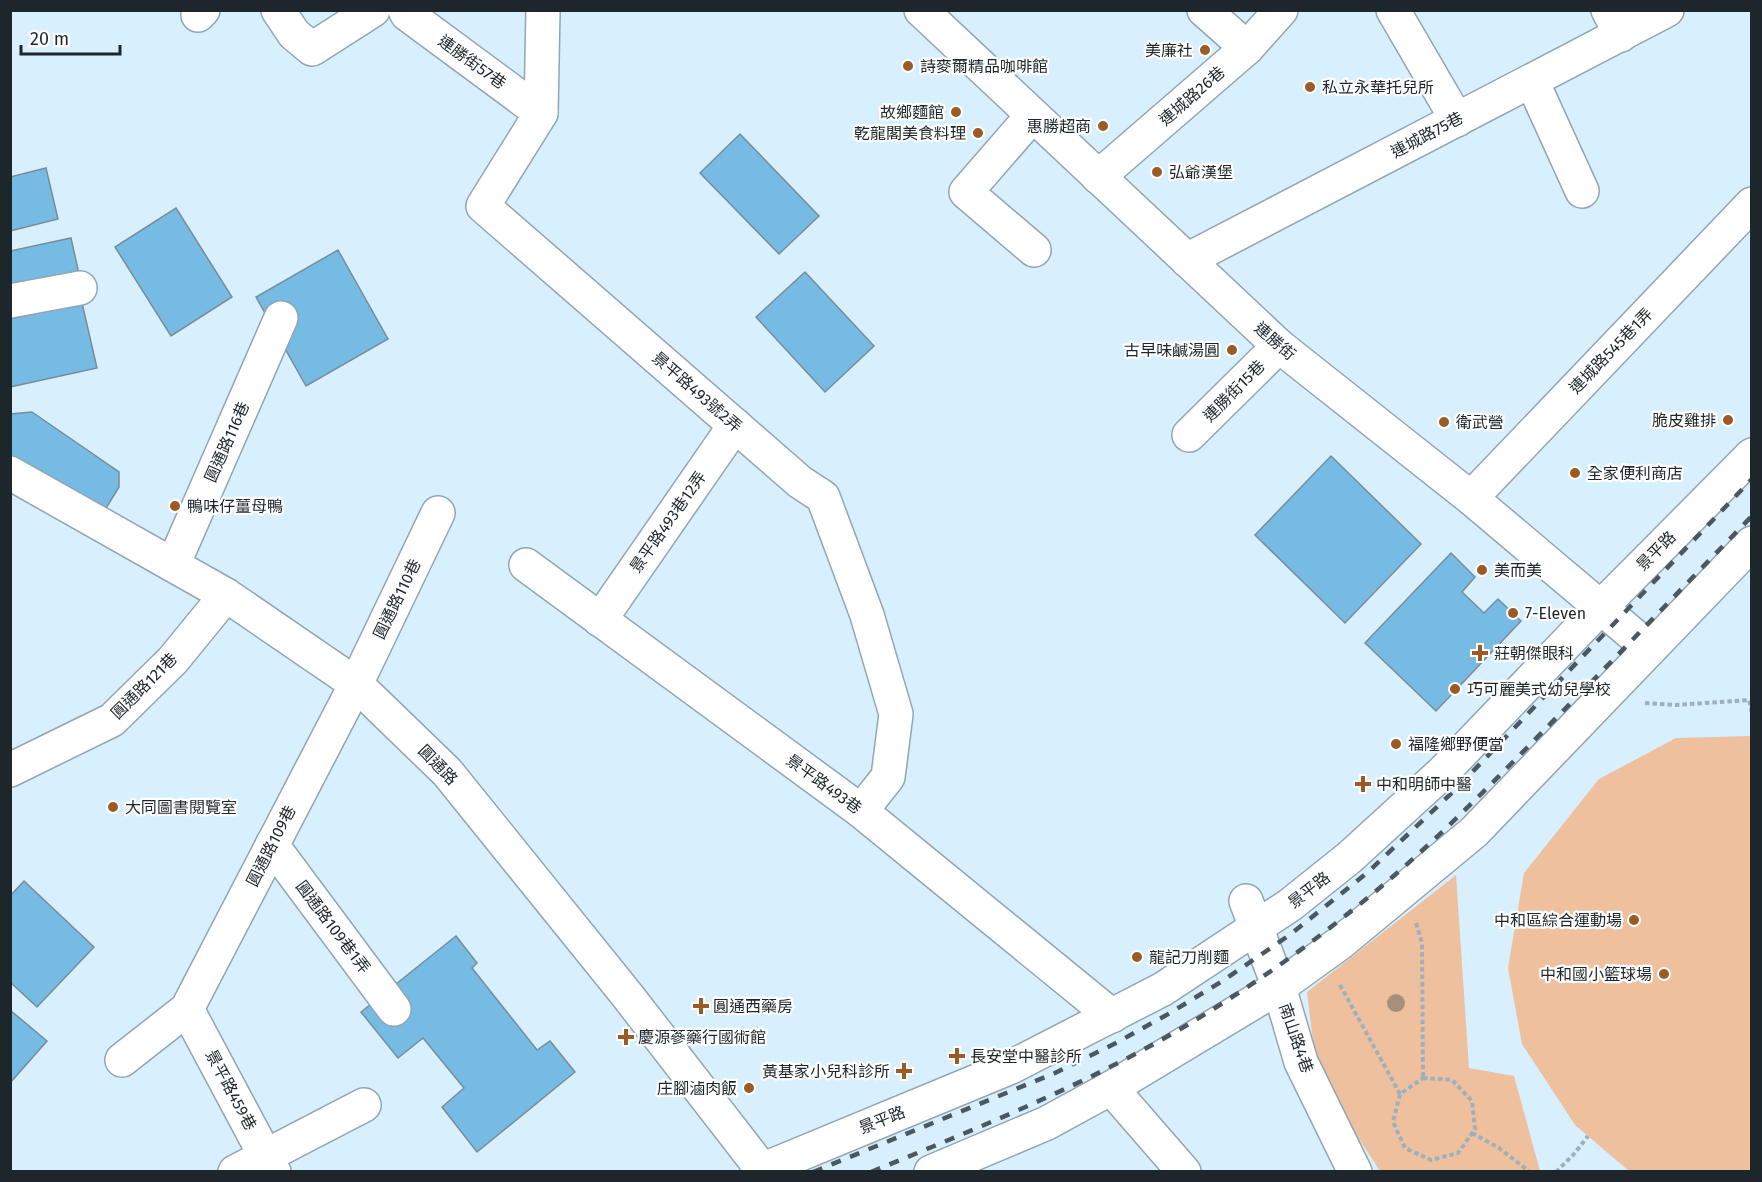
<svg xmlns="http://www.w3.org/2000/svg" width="1762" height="1182" font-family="'Fira Sans','Noto Sans TC',sans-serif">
	<rect width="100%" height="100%" fill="#d8effd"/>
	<g fill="#efc09e">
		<path d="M1751,736V1171H1629L1575,1125L1522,1044L1508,968L1524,873L1599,779L1676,738Z"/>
		<path d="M1456,875L1469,1068L1514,1076L1540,1171H1380L1317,1075L1307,992Z"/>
	</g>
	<g fill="#75bbe3" stroke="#788d9a" stroke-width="1.5">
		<path d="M740,134L819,216L779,254L700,173Z"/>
		<path d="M46,168L58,219L10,231V177Z"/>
		<path d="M176,208L232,297L171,336L115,247Z"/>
		<path d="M71,238L81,283L10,298V251Z"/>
		<path d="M338,250L388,339L306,386L256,297Z"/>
		<path d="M805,272L874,346L825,392L756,317Z"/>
		<path d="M82,303L97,368L10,387V319Z"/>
		<path d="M32,412L119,472V487L97,523L10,470V414Z"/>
		<path d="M1331,456L1421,544L1345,623L1255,535Z"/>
		<path d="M1451,553L1475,577L1462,592L1484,613L1498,599L1521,621L1436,711L1365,643Z"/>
		<path d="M24,881L94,947L37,1007L10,982V896Z"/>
		<path d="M456,936L477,963L472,968L537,1050L550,1041L575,1072L477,1152L442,1107L464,1088L423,1038L398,1058L361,1012Z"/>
		<path d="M10,1010L47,1041L10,1083Z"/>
	</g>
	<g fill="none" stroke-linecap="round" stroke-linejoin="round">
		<g stroke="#91a6b3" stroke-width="36">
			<g id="minor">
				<path d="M278,10L294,34L312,49L373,10"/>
				<path d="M405,10L407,14L541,113"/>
				<path d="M543,10L541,113L483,206L800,482L823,497L867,615L896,714L888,777L861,811"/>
				<path d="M921,10L1279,346L1471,498L1650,649"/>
				<path d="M1204,10L1247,48"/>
				<path d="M1393,10L1457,120"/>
				<path d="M1608,10L1621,35"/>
				<path d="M198,15L203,10"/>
				<path d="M1532,81L1582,191"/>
				<path d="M1032,116L966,192L1034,250"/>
				<path d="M1098,177L1247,48L1281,10"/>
				<path d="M1187,260L1667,10"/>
				<path d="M10,301L80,288"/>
				<path d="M1189,435L1279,346"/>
				<path d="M10,473L226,595L356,684L447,772L627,995L764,1172"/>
				<path d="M1471,498L1752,204"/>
				<path d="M173,565L281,318"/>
				<path d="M526,565L861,811L1112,1016"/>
				<path d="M600,620L735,425"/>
				<path d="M10,770L112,720L173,660L226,595"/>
				<path d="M272,845L394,1009"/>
				<path d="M1246,901L1279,987L1301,1062L1355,1172"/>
				<path d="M187,1009L274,1172"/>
				<path d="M122,1060L187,1009L356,684L438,513"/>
				<path d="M1111,1088L1184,1172"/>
				<path d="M235,1172L364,1105"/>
			</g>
		</g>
		<g stroke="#91a6b3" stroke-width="36">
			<g id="major">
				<path d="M757,1172L1011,1067L1163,989L1290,905L1350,857L1443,772L1601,607L1752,455"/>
				<path d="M931,1172L1047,1123L1111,1088L1279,987L1340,943L1474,832L1752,543"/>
			</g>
		</g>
		<g stroke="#9eb0bc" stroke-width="4" stroke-dasharray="4.5 3" stroke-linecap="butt">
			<path d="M1645,703L1676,705L1749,700L1752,713"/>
			<path d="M1416,923L1422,943L1423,1078"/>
			<path d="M1340,985L1400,1094"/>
			<path d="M1423,1078L1452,1080L1472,1101L1475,1129L1458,1153L1431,1160L1405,1148L1393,1122L1400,1094Z"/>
			<path d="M1472,1133L1499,1148L1530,1172"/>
			<path d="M1556,1172L1574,1154L1588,1136"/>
		</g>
		<use href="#minor" stroke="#fff" stroke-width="33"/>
		<use href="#major" stroke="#fff" stroke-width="33"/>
		<g stroke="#4b585f" stroke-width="4.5" stroke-dasharray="10 10" stroke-linecap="butt">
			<path d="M813,1172L1055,1073L1116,1043L1170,1013L1224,980L1291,934L1368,872L1457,788L1752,479"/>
			<path d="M871,1172C995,1121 1120,1071 1232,997C1282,965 1330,929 1376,891C1442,836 1501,774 1561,713C1625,648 1688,582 1752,516"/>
		</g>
	</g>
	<circle fill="#a4907b" cx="1396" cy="1003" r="9"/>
	<g fill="#9b5b24" stroke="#fff" stroke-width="2">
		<circle cx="1205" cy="50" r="6"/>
		<circle cx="908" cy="66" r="6"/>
		<circle cx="1310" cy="87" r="6"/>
		<circle cx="956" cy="112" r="6"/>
		<circle cx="1103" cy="126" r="6"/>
		<circle cx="978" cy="133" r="6"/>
		<circle cx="1157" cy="172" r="6"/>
		<circle cx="1232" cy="350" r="6"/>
		<circle cx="1728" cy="420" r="6"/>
		<circle cx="1444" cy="422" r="6"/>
		<circle cx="1575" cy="473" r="6"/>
		<circle cx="175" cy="506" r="6"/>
		<circle cx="1482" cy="570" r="6"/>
		<circle cx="1513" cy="613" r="6"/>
		<path d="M1477 644h6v6h6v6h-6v6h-6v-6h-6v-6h6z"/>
		<circle cx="1455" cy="689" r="6"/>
		<circle cx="1396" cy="744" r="6"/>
		<path d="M1360 775h6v6h6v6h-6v6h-6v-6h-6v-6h6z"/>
		<circle cx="113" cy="807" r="6"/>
		<circle cx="1634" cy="920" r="6"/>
		<circle cx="1137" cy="957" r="6"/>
		<circle cx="1664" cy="974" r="6"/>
		<path d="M698 997h6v6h6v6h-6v6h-6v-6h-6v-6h6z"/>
		<path d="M623 1028h6v6h6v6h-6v6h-6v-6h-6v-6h6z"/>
		<path d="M954 1047h6v6h6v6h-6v6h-6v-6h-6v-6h6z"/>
		<path d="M901 1062h6v6h6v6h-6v6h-6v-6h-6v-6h6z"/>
		<circle cx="749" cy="1088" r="6"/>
	</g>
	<g text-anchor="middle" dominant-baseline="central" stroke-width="4.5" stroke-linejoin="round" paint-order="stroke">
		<g font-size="16" fill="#1d262b" stroke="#fff" text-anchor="start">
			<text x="1193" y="50" text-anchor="end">美廉社</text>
			<text x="920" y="66">詩麥爾精品咖啡館</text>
			<text x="1322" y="87">私立永華托兒所</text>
			<text x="944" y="112" text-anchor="end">故鄉麵館</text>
			<text x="1091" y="126" text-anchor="end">惠勝超商</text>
			<text x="966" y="133" text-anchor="end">乾龍閣美食料理</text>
			<text x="1169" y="172">弘爺漢堡</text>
			<text x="1220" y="350" text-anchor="end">古早味鹹湯圓</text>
			<text x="1716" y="420" text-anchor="end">脆皮雞排</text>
			<text x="1456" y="422">衛武營</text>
			<text x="1587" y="473">全家便利商店</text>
			<text x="187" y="506">鴨味仔薑母鴨</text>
			<text x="1494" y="570">美而美</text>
			<text x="1525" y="613">7-Eleven</text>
			<text x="1494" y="653">莊朝傑眼科</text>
			<text x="1467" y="689">巧可麗美式幼兒學校</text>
			<text x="1408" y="744">福隆鄉野便當</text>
			<text x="1376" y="784">中和明師中醫</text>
			<text x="125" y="807">大同圖書閱覽室</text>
			<text x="1622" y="920" text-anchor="end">中和區綜合運動場</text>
			<text x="1149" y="957">龍記刀削麵</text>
			<text x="1652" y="974" text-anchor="end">中和國小籃球場</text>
			<text x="713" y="1006">圓通西藥房</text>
			<text x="638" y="1037">慶源蔘藥行國術館</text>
			<text x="970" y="1056">長安堂中醫診所</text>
			<text x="890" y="1071" text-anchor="end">黃基家小兒科診所</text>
			<text x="737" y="1088" text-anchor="end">庄腳滷肉飯</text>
		</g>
		<g font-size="16" fill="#1d262b" stroke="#fff">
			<text transform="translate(472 62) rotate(36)">連勝街57巷</text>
			<text transform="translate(1192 96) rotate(-41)">連城路26巷</text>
			<text transform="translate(1427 135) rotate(-28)">連城路75巷</text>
			<text transform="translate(1275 341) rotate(41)">連勝街</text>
			<text transform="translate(1611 351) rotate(-46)">連城路545巷1弄</text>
			<text transform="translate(1234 391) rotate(-45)">連勝街15巷</text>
			<text transform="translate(697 392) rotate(41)">景平路493號2弄</text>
			<text transform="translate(227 442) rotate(-66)">圓通路116巷</text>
			<text transform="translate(668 522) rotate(-55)">景平路493巷12弄</text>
			<text transform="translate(1656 551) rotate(-45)">景平路</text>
			<text transform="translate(397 599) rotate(-64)">圓通路110巷</text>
			<text transform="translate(144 686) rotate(-45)">圓通路121巷</text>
			<text transform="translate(438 765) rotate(46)">圓通路</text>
			<text transform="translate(824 784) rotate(36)">景平路493巷</text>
			<text transform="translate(271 846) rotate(-63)">圓通路109巷</text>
			<text transform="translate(1309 890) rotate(-38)">景平路</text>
			<text transform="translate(333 927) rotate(53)">圓通路109巷1弄</text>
			<text transform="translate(1296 1038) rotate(71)">南山路4巷</text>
			<text transform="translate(231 1090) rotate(62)">景平路459巷</text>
			<text transform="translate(882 1120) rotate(-22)">景平路</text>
		</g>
	</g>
	<rect width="1762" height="1182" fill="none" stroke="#1d262b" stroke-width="24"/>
	<path d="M21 45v9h99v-9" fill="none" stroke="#1d262b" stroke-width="3"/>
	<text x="30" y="45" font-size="18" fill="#1d262b" stroke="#ffffff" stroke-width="4.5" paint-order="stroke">20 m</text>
</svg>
